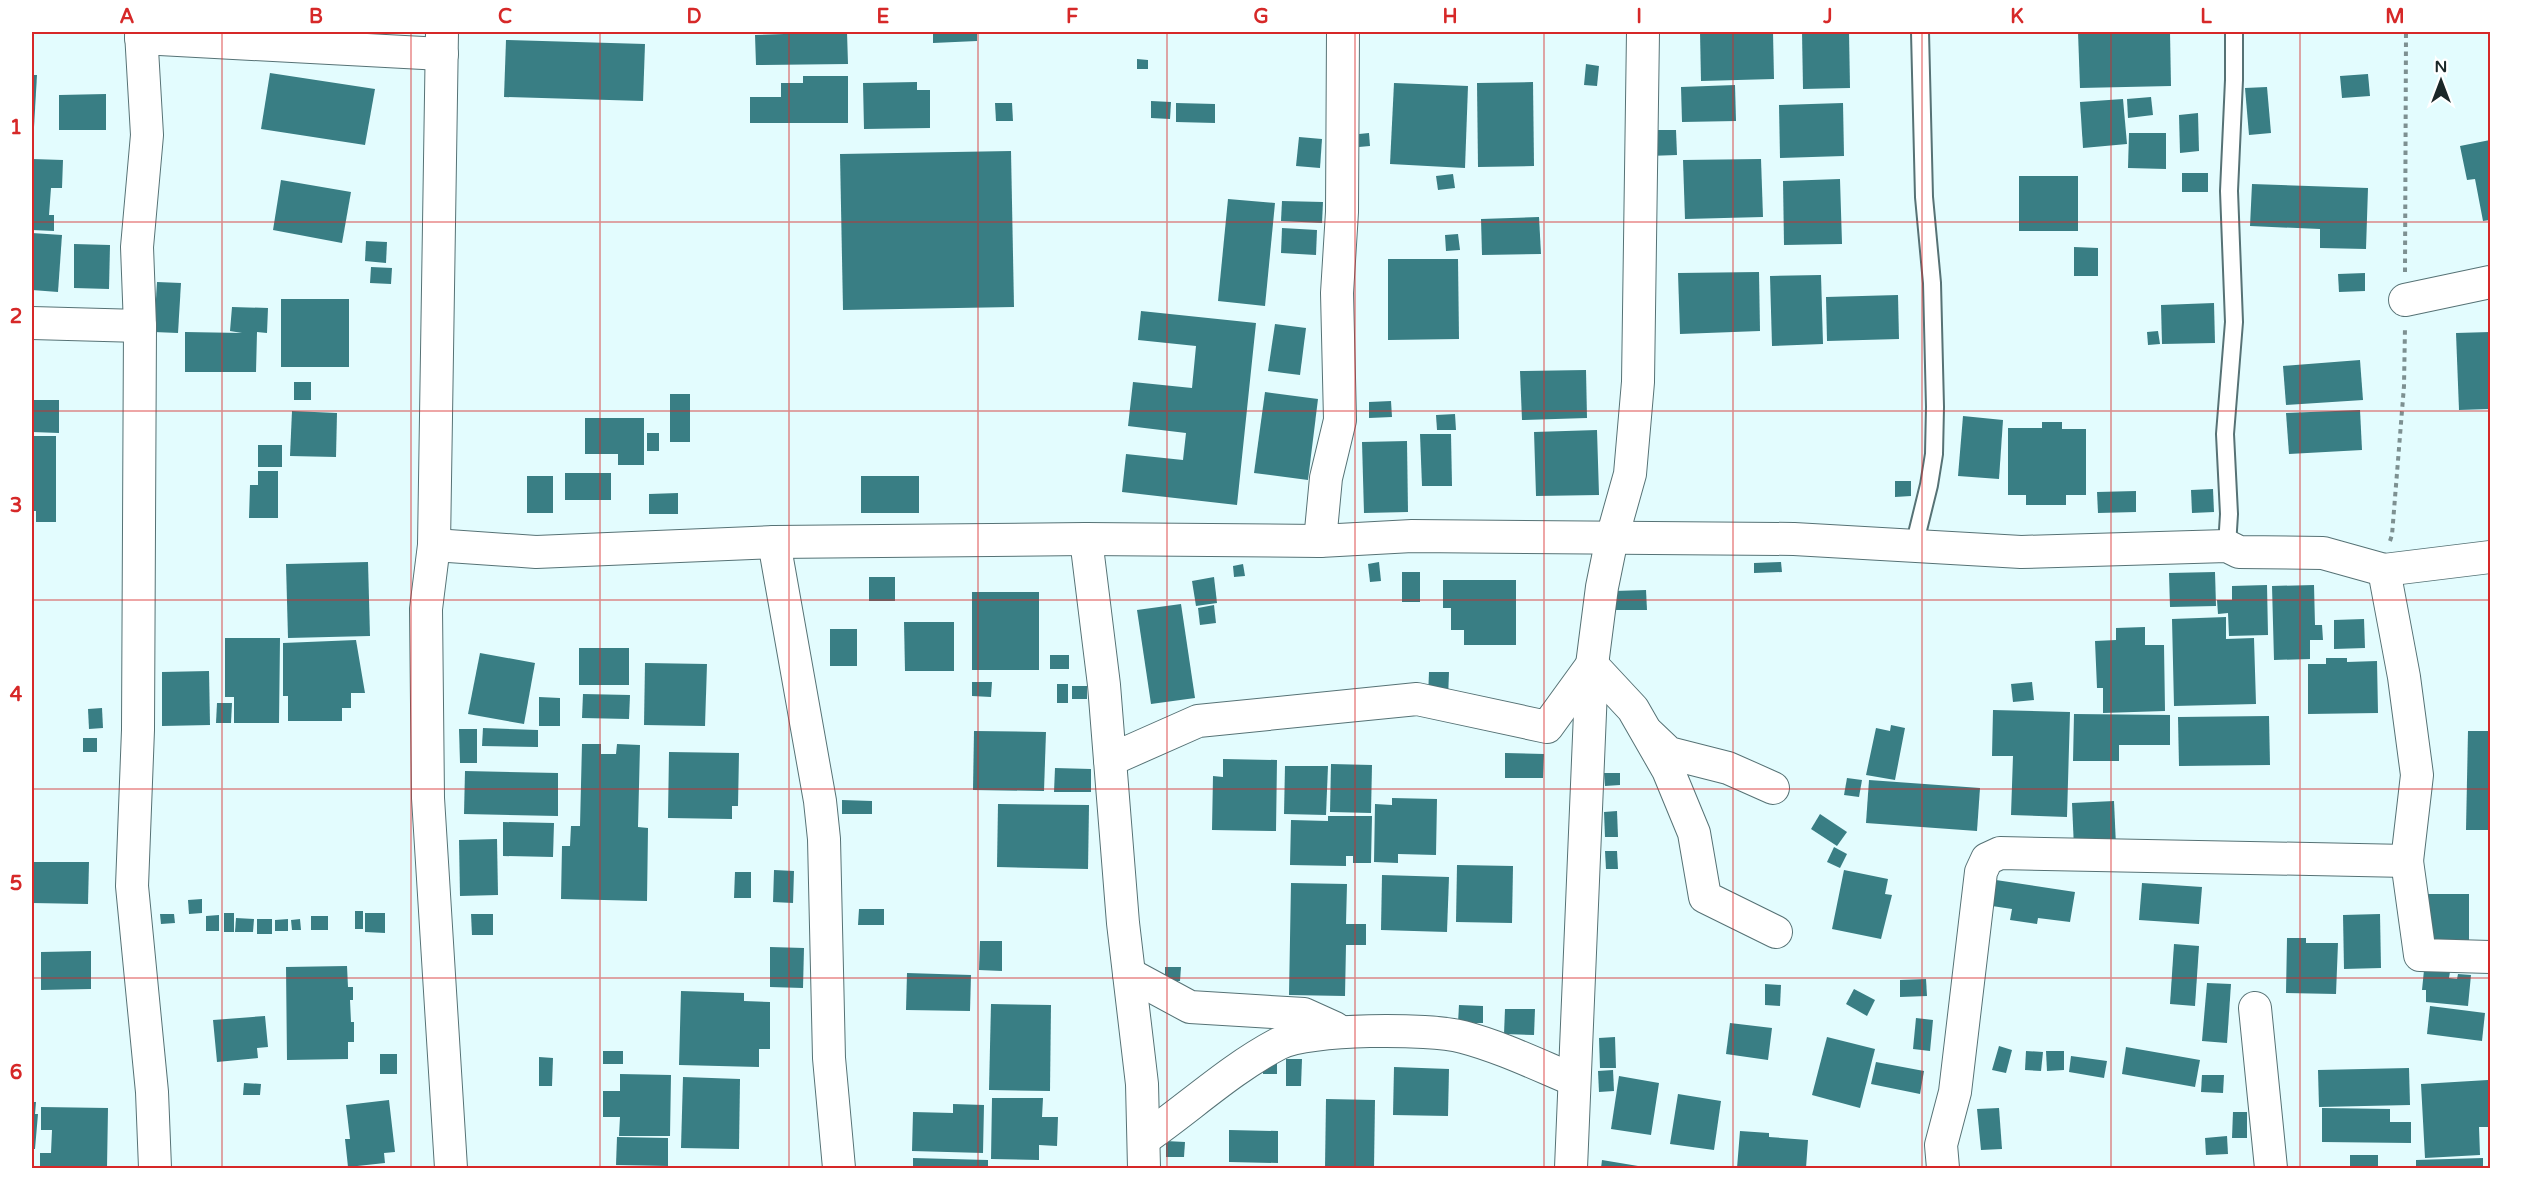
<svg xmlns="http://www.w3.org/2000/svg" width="2522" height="1200" font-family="'Varela Round',sans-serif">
	<rect width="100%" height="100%" fill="#e3fcfe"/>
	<g fill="#397e84">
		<path d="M784,32H847L848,64L756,65L755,35L784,34Z"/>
		<path d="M933,32H977V41L933,43Z"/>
		<path d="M1700,32H1773L1774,79L1701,81Z"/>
		<path d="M1802,32H1849L1850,88L1803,89Z"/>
		<path d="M2078,32H2170L2171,86L2080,88Z"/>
		<path d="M506,40L645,44L643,101L504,97Z"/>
		<path d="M1137,59L1148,60V69H1137Z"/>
		<path d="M1586,64L1599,66L1597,86L1584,85Z"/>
		<path d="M270,73L375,89L365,145L261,129Z"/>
		<path d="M2368,74L2370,96L2342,98L2340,76Z"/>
		<path d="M32,75H37L34,127H32Z"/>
		<path d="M803,76H848V123H750V97H781V83H803Z"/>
		<path d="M917,82V90H930V128L864,129L863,83Z"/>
		<path d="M1533,82L1534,166L1478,167L1477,83Z"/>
		<path d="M1394,83L1468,86L1465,168L1390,164Z"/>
		<path d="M1735,85L1736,121L1682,122L1681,87Z"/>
		<path d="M2267,87L2271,133L2249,135L2245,88Z"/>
		<path d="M106,94V130H59V95Z"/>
		<path d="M2151,97L2153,115L2128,118L2127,99Z"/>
		<path d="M2123,99L2127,144L2083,148L2080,102Z"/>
		<path d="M1151,101L1171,102L1170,119L1151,118Z"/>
		<path d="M995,103H1012L1013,121H996Z"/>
		<path d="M1176,103L1215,104V123L1176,122Z"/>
		<path d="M1843,103L1844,156L1780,158L1779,105Z"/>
		<path d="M2198,113L2199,151L2180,153L2179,115Z"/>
		<path d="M1648,130H1676L1677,155L1648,156Z"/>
		<path d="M1369,133L1370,146L1359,147V134Z"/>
		<path d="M2129,133H2166V169L2128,168Z"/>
		<path d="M1299,137L1322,139L1320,168L1296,166Z"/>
		<path d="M2490,140V220L2483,221L2475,179L2467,180L2460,146Z"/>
		<path d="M1011,151L1014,307L843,310L840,154Z"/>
		<path d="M32,159L63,160L62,188H51L49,215H54V231L32,230Z"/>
		<path d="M1761,159L1763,217L1685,219L1683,160Z"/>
		<rect x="2182" y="173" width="26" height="19"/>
		<path d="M1453,174L1455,188L1438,190L1436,176Z"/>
		<rect x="2019" y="176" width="59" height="55"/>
		<path d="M1840,179L1842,244L1784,245L1783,181Z"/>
		<path d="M281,180L351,192L342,243L273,230Z"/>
		<path d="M2252,184L2368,188L2366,249L2320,248V229L2250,226Z"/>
		<path d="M1228,199L1275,203L1265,306L1218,301Z"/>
		<path d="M1282,201L1323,202L1322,223L1281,221Z"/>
		<path d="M1539,217L1541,254L1482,255L1481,219Z"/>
		<path d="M1282,228L1317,230L1316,255L1281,253Z"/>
		<path d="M32,233L62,235L58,292L32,290Z"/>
		<path d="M1458,234L1460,250L1446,251L1445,235Z"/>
		<path d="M366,241L387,242L386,263L365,261Z"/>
		<path d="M74,244L110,245L109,289L74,288Z"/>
		<path d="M2074,247L2098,248V276H2074Z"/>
		<path d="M1388,259H1458L1459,339L1388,340Z"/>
		<path d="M371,267L392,268L391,284L370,283Z"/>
		<path d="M1759,272L1760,331L1680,334L1678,273Z"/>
		<path d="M2365,273V291L2339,292L2338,274Z"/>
		<path d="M1821,275L1823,344L1772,346L1770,276Z"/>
		<path d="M157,282L181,283L178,333L154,332Z"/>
		<path d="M1898,295L1899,339L1827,341L1826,297Z"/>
		<rect x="281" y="299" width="68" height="68"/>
		<path d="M2214,303L2215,343L2162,344L2161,305Z"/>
		<path d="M232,307L268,308L267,333L257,332L256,372H185V332L242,333L230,331Z"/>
		<path d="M1141,311L1256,323L1237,505L1122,492L1126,454L1183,460L1186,433L1128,426L1133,382L1192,388L1196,346L1138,340Z"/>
		<path d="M1275,324L1306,328L1300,375L1268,371Z"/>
		<path d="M2158,331L2160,344L2148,345L2147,332Z"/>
		<path d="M2490,332V409L2459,410L2456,333Z"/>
		<path d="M2360,360L2363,400L2286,405L2283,366Z"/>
		<path d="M1586,370L1587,418L1522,420L1520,371Z"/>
		<rect x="294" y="382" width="17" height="18"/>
		<path d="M1265,392L1318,399L1308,480L1254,473Z"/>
		<rect x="670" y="394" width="20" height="48"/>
		<path d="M32,400H59V433L32,432Z"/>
		<path d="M1391,401L1392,417L1369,418V402Z"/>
		<path d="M2360,410L2362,450L2289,454L2286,413Z"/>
		<path d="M292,411L337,413L336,457L290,456Z"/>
		<path d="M1455,414L1456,430H1437L1436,415Z"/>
		<path d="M1963,416L2003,420L1999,479L1958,476Z"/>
		<path d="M585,418H644V465H618V454H585Z"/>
		<path d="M2042,422H2062V429H2086V495H2066V505H2026V495H2008V428H2042Z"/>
		<path d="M1597,430L1599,495L1536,496L1534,432Z"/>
		<rect x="647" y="433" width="12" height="18"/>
		<path d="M1420,434H1451L1452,486H1422Z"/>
		<path d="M32,436H56V522H36V511H32Z"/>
		<path d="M1407,441L1408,512L1364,513L1362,442Z"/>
		<rect x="258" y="445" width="24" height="22"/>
		<path d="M258,471H278V518H249L250,485H258Z"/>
		<rect x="565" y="473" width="46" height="27"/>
		<rect x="527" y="476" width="26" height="37"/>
		<rect x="861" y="476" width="58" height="37"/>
		<path d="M1895,481H1911V496L1895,497Z"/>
		<path d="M2213,489L2214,512L2192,513L2191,490Z"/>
		<path d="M2136,491V512L2098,513L2097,492Z"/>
		<path d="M678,493V514H649V494Z"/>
		<path d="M368,562L370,636L288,638L286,564Z"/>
		<path d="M1379,562L1381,581L1370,582L1368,564Z"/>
		<path d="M1781,562L1782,572L1754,573V563Z"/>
		<path d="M1243,564L1245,576L1234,577L1233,566Z"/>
		<rect x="1402" y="572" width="18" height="30"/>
		<path d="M2215,572L2216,606L2170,607L2169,573Z"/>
		<rect x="869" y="577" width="26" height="24"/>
		<path d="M1214,577L1217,603L1196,606L1192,581Z"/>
		<path d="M1443,580H1516V645H1464V630H1451V608H1443Z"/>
		<path d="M2267,585L2268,635L2229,636L2228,613L2218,614L2217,600H2232V586Z"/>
		<path d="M2314,585L2315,625H2322L2323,640H2310V659L2274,660L2272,586Z"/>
		<path d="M1646,590L1647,610H1615L1614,591Z"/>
		<rect x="972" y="592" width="67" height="78"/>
		<path d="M1181,604L1195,698L1151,704L1137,610Z"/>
		<path d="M1214,605L1216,623L1200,625L1198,608Z"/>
		<path d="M2226,617V639L2254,638L2256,704L2174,706L2172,619Z"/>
		<path d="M2364,619L2365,648L2334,649V620Z"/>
		<path d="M904,622H954V671H905Z"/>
		<path d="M2145,627V645H2164L2165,711L2103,713V688H2097L2095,641L2116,640V628Z"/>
		<rect x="830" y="629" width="27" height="37"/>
		<path d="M225,638H280L279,723H234V697H225Z"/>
		<path d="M356,640L365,693H351V708H342V721H288V696H283V643Z"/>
		<rect x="579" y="648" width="50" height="37"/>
		<path d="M480,653L535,663L524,724L468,714Z"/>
		<rect x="1050" y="655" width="19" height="14"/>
		<path d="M2326,658H2347V662L2377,661L2378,713L2308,714V664H2326Z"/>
		<path d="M645,663L707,664L705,726L644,725Z"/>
		<path d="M209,671L210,725L162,726V672Z"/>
		<path d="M1429,672H1449L1448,699L1428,698Z"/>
		<path d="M972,682H992L991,697L972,696Z"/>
		<path d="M2032,682L2034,700L2013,702L2011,684Z"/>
		<rect x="1057" y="684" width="11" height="19"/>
		<rect x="1072" y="686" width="15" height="13"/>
		<path d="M583,694L630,695L629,719L582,718Z"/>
		<path d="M539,697L560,698V726H539Z"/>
		<path d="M217,703H232L231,723H216Z"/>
		<path d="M102,708L103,728L89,729L88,709Z"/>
		<path d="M1993,710L2070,712L2067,817L2011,815L2013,756H1992Z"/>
		<path d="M2074,714L2170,715V745H2119V761H2073Z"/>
		<path d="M2269,716L2270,765L2179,766L2178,717Z"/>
		<path d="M1891,725L1905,728L1895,780L1866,775L1876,728L1890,731Z"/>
		<path d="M483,728L538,730V747L482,746Z"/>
		<path d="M459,729H477V763H460Z"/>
		<path d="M974,731L1046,732L1044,791L973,790Z"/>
		<path d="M2468,731H2490V830H2466Z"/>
		<rect x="83" y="738" width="14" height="14"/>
		<path d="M582,744H601V754H616L617,744L640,745L638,827L648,828L647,901L561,899L562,846H570L571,826H580Z"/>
		<path d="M669,752L739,753L738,806H732V819L668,818Z"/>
		<path d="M1505,753L1544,754L1543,778H1505Z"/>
		<path d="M1223,759L1277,760L1276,831L1212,830L1213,776L1223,777Z"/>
		<path d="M1331,764L1372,765L1371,813L1330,812Z"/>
		<path d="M1285,766H1328L1326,815L1284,814Z"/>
		<path d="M1055,768L1091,769V792H1054Z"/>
		<path d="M465,771L558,773V816L464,814Z"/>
		<path d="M1604,773H1620V785L1605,786Z"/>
		<path d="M1847,778L1862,780L1859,797L1844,795Z"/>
		<path d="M1869,780L1980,788L1977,831L1866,823Z"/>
		<path d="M1392,798L1437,799L1436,855L1398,854V863L1374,862L1375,804L1392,805Z"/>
		<path d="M842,800L872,801V814H842Z"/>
		<path d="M2114,801L2116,846L2074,848L2072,803Z"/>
		<path d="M998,804L1089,805L1088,869L997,867Z"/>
		<path d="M1617,811L1618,837H1605L1604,812Z"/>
		<path d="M1820,814L1847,832L1837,846L1811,829Z"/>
		<path d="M1328,816H1372L1371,863H1353V856H1346V866L1290,865L1291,820L1328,821Z"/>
		<path d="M503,822L554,823L553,857L503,856Z"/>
		<path d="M497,839L498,895L460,896L459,840Z"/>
		<path d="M1834,847L1847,854L1840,868L1827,862Z"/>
		<path d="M1605,851H1617L1618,869H1606Z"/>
		<path d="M32,862H89L88,904L32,903Z"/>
		<path d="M1457,865L1513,866L1512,923L1456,922Z"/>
		<path d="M774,870L794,871L793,903L773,902Z"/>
		<path d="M1844,870L1888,879L1885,894L1892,895L1881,939L1832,929Z"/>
		<path d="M735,872H751V898H734Z"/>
		<path d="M1382,875L1449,877L1447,932L1381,930Z"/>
		<path d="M1996,880L2075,892L2070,922L2038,918L2037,924L2010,920L2012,909L1992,906Z"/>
		<path d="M1291,883L1347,884L1346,924H1366V945H1346L1345,996L1289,995Z"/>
		<path d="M2142,883L2202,887L2199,924L2139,920Z"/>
		<path d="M2427,894H2469V948H2426Z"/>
		<path d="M202,899V913L189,914L188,900Z"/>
		<path d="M859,909H884V925H858Z"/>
		<rect x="355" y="911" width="8" height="18"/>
		<rect x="224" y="913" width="10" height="19"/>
		<path d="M365,913H385V933L365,932Z"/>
		<path d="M160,914H174L175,923L161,924Z"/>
		<path d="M471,914H493V935H472Z"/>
		<path d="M2380,914L2381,968L2344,969L2343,915Z"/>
		<path d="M219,915V931H206V916Z"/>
		<rect x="311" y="916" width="17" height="14"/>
		<path d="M236,918L254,919L253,932H235Z"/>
		<rect x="257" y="919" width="15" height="15"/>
		<path d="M288,919V931H275V920Z"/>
		<path d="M300,919L301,930H292L291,920Z"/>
		<path d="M2287,938H2306V943H2338L2336,994L2286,993Z"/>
		<path d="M980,941H1002V971L979,970Z"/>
		<path d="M2174,944L2199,946L2195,1006L2170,1004Z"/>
		<path d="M770,947L804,948L803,988L770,987Z"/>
		<path d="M91,951V989L41,990V952Z"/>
		<path d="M347,966L348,987H353V1000H350L351,1022H354V1042H348V1059L287,1060L286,967Z"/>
		<path d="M1165,967H1181L1180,981H1165Z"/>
		<path d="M2424,970L2450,972L2449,978L2457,979L2458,974L2471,975L2468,1006L2426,1002V990H2422Z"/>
		<path d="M907,973L971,975L970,1011L906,1010Z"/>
		<path d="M1926,979L1927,996L1900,997V980Z"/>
		<path d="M2207,983L2231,984L2227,1043L2202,1041Z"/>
		<path d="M1765,984L1781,985L1780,1006L1765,1005Z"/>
		<path d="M1854,989L1875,1000L1867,1016L1846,1004Z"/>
		<path d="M681,991L744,993V1001L770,1002V1049H759V1067L679,1065Z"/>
		<path d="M991,1004L1051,1005L1050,1091L989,1090Z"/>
		<path d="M1459,1005L1483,1006V1023H1458Z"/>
		<path d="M2430,1006L2485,1013L2482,1041L2427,1034Z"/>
		<path d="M1505,1009H1535L1534,1035L1504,1034Z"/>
		<path d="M265,1016L268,1047L257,1048L258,1058L217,1062L213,1020Z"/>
		<path d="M1916,1018L1933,1020L1930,1051L1913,1049Z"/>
		<path d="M1730,1023L1772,1028L1768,1060L1726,1054Z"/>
		<path d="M1615,1037L1616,1068H1600L1599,1038Z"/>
		<path d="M1827,1037L1875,1049L1860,1108L1812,1095Z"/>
		<path d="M1999,1046L2012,1050L2006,1073L1992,1070Z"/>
		<path d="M2126,1047L2200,1060L2195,1087L2122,1074Z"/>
		<rect x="603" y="1051" width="20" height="13"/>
		<path d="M2026,1051L2043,1052L2041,1071L2025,1070Z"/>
		<path d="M2046,1051H2064V1070L2047,1071Z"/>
		<rect x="380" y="1054" width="17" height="20"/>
		<path d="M2071,1056L2107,1061L2104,1078L2069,1072Z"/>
		<path d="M539,1057L553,1058L552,1086H539Z"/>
		<rect x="1263" y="1057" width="14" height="17"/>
		<path d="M1286,1059H1302L1301,1086H1286Z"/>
		<path d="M1876,1062L1924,1071L1920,1094L1871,1084Z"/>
		<path d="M1394,1067L1449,1069L1448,1116L1393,1115Z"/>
		<path d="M2409,1068L2410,1105L2319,1107L2318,1070Z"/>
		<path d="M1613,1070L1614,1091L1599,1092L1598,1071Z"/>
		<path d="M620,1074L671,1075L670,1136H619L620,1117H603V1091H620Z"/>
		<path d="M2202,1075H2224L2223,1093L2201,1092Z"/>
		<path d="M1619,1076L1659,1083L1651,1135L1611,1129Z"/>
		<path d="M683,1077L740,1079L739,1149L681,1148Z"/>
		<path d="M2488,1080L2490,1127H2479L2480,1155L2425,1158L2421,1084Z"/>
		<path d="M244,1083L261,1084L260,1095H243Z"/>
		<path d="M1678,1094L1721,1101L1714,1150L1670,1144Z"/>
		<path d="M992,1098H1043L1042,1117H1058L1057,1146L1039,1145V1160L991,1159Z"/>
		<path d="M1326,1099L1375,1100L1374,1168H1325Z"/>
		<path d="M389,1100L395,1152L384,1153L385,1163L348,1167L345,1139H350L346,1105Z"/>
		<path d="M32,1102H36L35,1114H38L35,1149H32Z"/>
		<path d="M953,1104L984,1105L983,1153L912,1151L913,1112L953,1113Z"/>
		<path d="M41,1107L108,1108L107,1168H40V1153H51L52,1130H41Z"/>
		<path d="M1999,1108L2002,1149L1981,1150L1977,1109Z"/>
		<path d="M2322,1108L2390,1109V1122H2411V1143L2322,1142Z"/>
		<path d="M2233,1112H2247V1138H2232Z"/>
		<path d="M1229,1130L1278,1131V1163L1229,1162Z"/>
		<path d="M1740,1131L1769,1133V1137L1808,1140L1806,1168H1737Z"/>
		<path d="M2227,1136L2228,1154L2206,1155L2205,1138Z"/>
		<path d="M617,1137L668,1138V1166L616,1165Z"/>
		<path d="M1166,1141L1185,1142L1184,1157H1166Z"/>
		<rect x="2350" y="1155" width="28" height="13"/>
		<path d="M913,1158L988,1160V1168H913Z"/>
		<path d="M2483,1158V1168H2416V1160Z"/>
		<path d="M1602,1160L1638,1166L1637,1168H1601Z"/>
	</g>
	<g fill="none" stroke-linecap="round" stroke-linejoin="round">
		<g stroke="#567275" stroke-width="20">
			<g id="lane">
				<path d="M1914,546L1929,485L1934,454L1935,407L1932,283L1924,197L1920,32"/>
				<path d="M2227,546L2229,514L2225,434L2234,322L2229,191L2234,80V32"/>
			</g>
		</g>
		<g stroke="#567275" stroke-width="34">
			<g id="street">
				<path d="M141,32L147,135L137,247L140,326L138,730L132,886L152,1092L155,1168"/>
				<path d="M442,32L434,545L426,609L428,798L451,1168"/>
				<path d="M141,38L442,54"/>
				<path d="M2405,300L2490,282"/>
				<path d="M32,323L140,326"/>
				<path d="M1086,539L1104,685L1123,923L1142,1084L1144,1168"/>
				<path d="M1320,541L1326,478L1340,420L1337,293L1342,212L1343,32"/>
				<path d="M774,542L820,801L824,839L829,1058L839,1168"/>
				<path d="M434,545L536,552L774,542L1086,539L1320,541L1412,536L1794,539L2021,552L2227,546L2239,552L2323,553L2384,570L2490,557"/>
				<path d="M1649,734L1669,753L1728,768L1773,788"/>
				<path d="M1110,760L1198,721L1417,699L1547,727L1592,665L1633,709L1668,770L1694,833L1705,897L1776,932"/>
				<path d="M2407,861L2420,955L2490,957"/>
				<path d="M1129,974L1190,1007L1304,1014L1335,1028"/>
				<path d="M2255,1008L2271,1168"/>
				<path d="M1144,1139C1189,1108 1229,1070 1278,1044C1309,1028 1429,1028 1463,1037C1501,1047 1538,1065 1574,1080"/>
				<path d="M1571,1168L1592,665L1602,587L1612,538L1630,474L1638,382L1643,32"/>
				<path d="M1943,1168L1941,1145L1955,1092L1981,872L1987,859L2000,853L2407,861L2417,775L2404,677L2384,570"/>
			</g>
		</g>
		<g stroke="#7d9091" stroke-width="4" stroke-dasharray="4.5 4.5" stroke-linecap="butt">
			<path d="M2405,272L2406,32"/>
			<path d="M2390,541L2392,535L2404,386L2405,327"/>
		</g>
		<use href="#lane" stroke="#fff" stroke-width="16"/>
		<use href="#street" stroke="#fff" stroke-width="32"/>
	</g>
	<path fill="none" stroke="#d62828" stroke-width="1.5" stroke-opacity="0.55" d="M222,32V1168M411,32V1168M600,32V1168M789,32V1168M978,32V1168M1167,32V1168M1355,32V1168M1544,32V1168M1733,32V1168M1922,32V1168M2111,32V1168M2300,32V1168M32,222H2490M32,411H2490M32,600H2490M32,789H2490M32,978H2490"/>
	<rect width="2522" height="1200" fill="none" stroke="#ffffff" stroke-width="66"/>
	<g transform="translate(2441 81)" stroke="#ffffff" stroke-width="4.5" paint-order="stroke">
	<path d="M0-4.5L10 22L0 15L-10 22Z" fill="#1b2728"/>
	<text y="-9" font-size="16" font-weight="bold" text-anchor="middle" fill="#1b2728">N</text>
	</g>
	<rect x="33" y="33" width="2456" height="1134" fill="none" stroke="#d62828" stroke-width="2"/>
	<g font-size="20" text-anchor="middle" font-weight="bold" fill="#d62828">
		<text x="127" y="23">A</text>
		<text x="316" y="23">B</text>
		<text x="505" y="23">C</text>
		<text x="694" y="23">D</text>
		<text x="883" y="23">E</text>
		<text x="1072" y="23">F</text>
		<text x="1261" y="23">G</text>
		<text x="1450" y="23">H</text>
		<text x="1639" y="23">I</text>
		<text x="1828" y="23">J</text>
		<text x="2017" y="23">K</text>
		<text x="2206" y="23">L</text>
		<text x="2395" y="23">M</text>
		<text x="16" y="134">1</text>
		<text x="16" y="323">2</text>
		<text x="16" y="512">3</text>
		<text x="16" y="701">4</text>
		<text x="16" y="890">5</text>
		<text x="16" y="1079">6</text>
	</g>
</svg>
